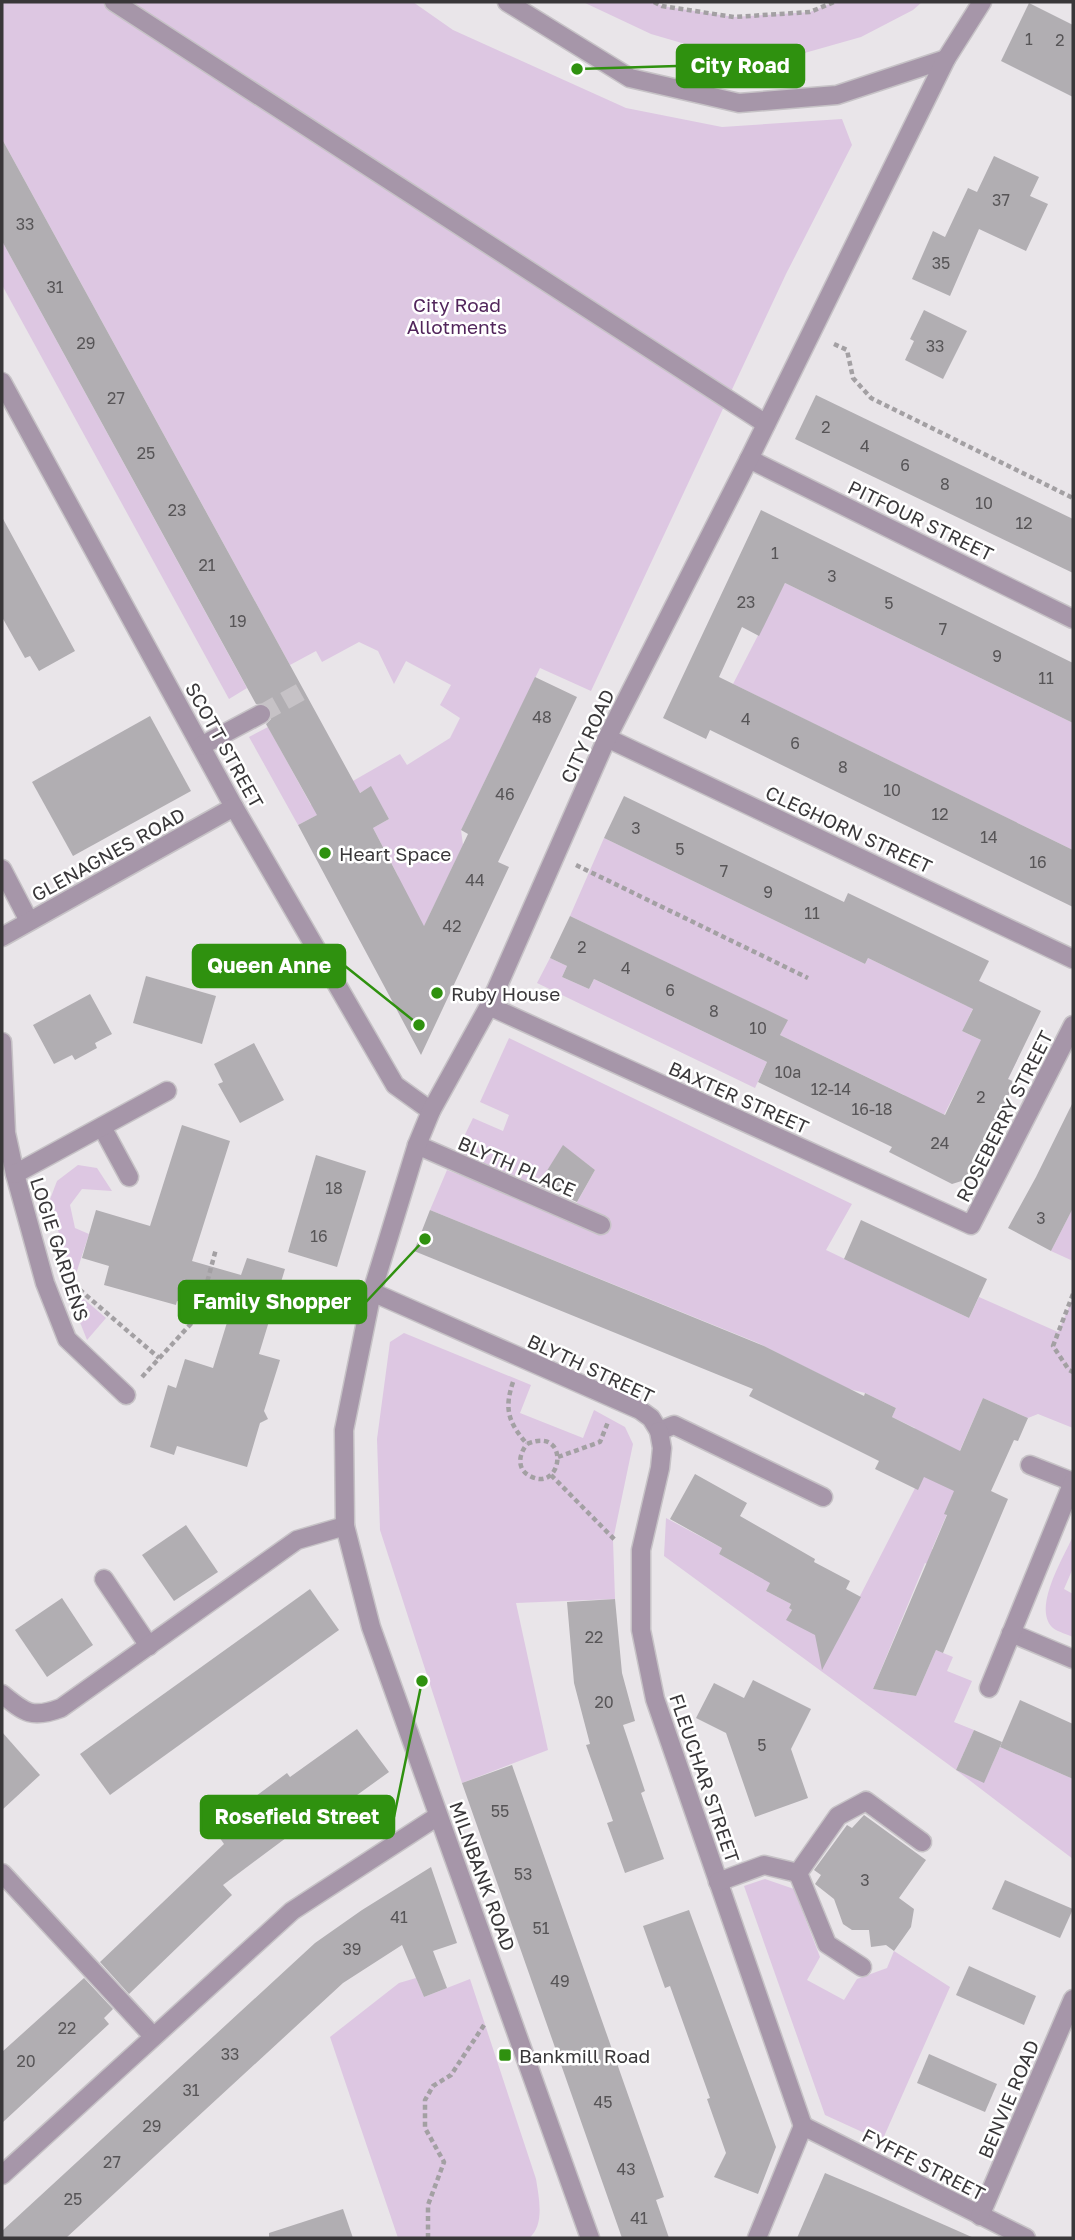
<svg xmlns="http://www.w3.org/2000/svg" width="1075" height="2240" font-family="'Golos Text',sans-serif">
	<rect width="100%" height="100%" fill="#e9e5e9"/>
	<g fill="#ddc7e2">
		<path d="M2,2H413L453,30L626,108L722,127L842,119L852,145L786,274L591,691L540,668L461,830L463,845L418,939L388,896L398,876L373,828L389,819L371,787L298,825L249,737L268,727L311,805L400,754L407,765L450,738L460,718L440,705L451,685L406,661L394,684L378,651L359,642L322,662L316,651L290,665L2,139Z"/>
		<path d="M583,2H654L662,6L734,17L810,12L834,2H922L913,10L861,37L801,54L723,55L651,34Z"/>
		<path d="M2,241L247,688L229,699L2,285Z"/>
		<path d="M785,583L1073,723V850L733,684Z"/>
		<path d="M604,838L865,964L868,958L967,1006L979,981L985,984L962,1031L1018,1058L1008,1079L971,1061L940,1123L910,1109L904,1095L780,1035L787,1020L570,916Z"/>
		<path d="M550,958L567,966L562,977L589,989L594,979L767,1062L755,1088L537,983Z"/>
		<path d="M509,1038L852,1204L826,1250L969,1318L979,1297L1058,1332L1073,1298V1428L1038,1414L1028,1418L983,1398L950,1473L962,1479L932,1549L977,1570L972,1583L925,1563L873,1689L916,1696L936,1650L953,1657L947,1671L972,1681L954,1722L974,1730L956,1770L984,1782L1000,1747L1073,1779V1859L956,1770L664,1556L666,1518L722,1548L719,1554L754,1574L775,1536L785,1554L766,1591L791,1604L789,1608L792,1610L787,1620L799,1626L804,1617L827,1650L834,1647L934,1451L910,1438L915,1428L892,1417L896,1408L865,1393L849,1389L758,1343L430,1210L447,1170L602,1231L607,1219L575,1206L595,1170L563,1146L535,1190L455,1155L473,1118L503,1131L509,1115L480,1102Z"/>
		<path d="M78,1165L97,1168L112,1191L82,1189L70,1205L75,1228L89,1234L74,1280L49,1202L57,1181Z"/>
		<path d="M1073,1208V1261L1051,1251Z"/>
		<path d="M64,1282L106,1318L87,1340Z"/>
		<path d="M404,1333L531,1385L520,1413L583,1438L594,1410L625,1427L633,1444L613,1540L615,1599L516,1603L548,1750L462,1783L380,1530L377,1439L390,1342Z"/>
		<path d="M1073,1536V1568L1064,1589L1073,1594V1637C1067,1634 1058,1632 1053,1628C1032,1608 1063,1559 1073,1536Z"/>
		<path d="M765,1879L794,1889L820,1957L807,1980L844,2000L857,1979L887,1968L894,1951L950,1987L882,2141L825,2115L744,1886Z"/>
		<path d="M416,1978L424,1997L470,1979L536,2179C539,2198 545,2225 529,2238H398L330,2037L399,1983Z"/>
	</g>
	<g fill="#b1aeb2">
		<path d="M1029,3L1073,25V97L1001,61Z"/>
		<path d="M2,139L360,793L371,786L389,819L373,828L424,926L468,834L461,830L535,677L577,697L498,862L509,867L421,1055L298,825L317,815L266,724L271,719V709L266,704H256L2,241Z"/>
		<path d="M994,156L1039,177L1030,196L1048,204L1026,251L979,229L950,296L912,279L933,231L945,237L968,188L977,192Z"/>
		<path d="M924,310L967,331L943,379L905,360L914,341L910,339Z"/>
		<path d="M816,395L1073,519V573L795,439Z"/>
		<path d="M761,510L1073,663V723L785,583L759,636L742,627L719,677L1073,850V907L710,730L706,739L663,718Z"/>
		<path d="M2,517L75,651L39,671L30,656L25,658L2,617Z"/>
		<path d="M150,716L191,791L73,856L32,782Z"/>
		<path d="M624,796L844,902L848,893L989,961L979,981L1041,1011L1008,1079L1015,1082L968,1179L952,1184L889,1152L892,1147L758,1082L767,1062L594,979L589,989L562,977L567,966L550,958L570,916L788,1020L780,1035L945,1115L981,1040L962,1031L973,1009L868,958L865,964L604,838Z"/>
		<path d="M146,976L216,996L202,1044L133,1023Z"/>
		<path d="M90,994L112,1034L95,1043L97,1048L75,1060L72,1055L54,1064L33,1025Z"/>
		<path d="M254,1043L284,1100L240,1123L218,1084L223,1082L214,1064Z"/>
		<path d="M1073,1102V1208L1051,1251L1008,1228L1036,1177Z"/>
		<path d="M182,1125L230,1141L192,1261L241,1275L247,1258L285,1269L259,1354L280,1360L264,1411L268,1419L260,1423L247,1467L177,1446L174,1455L150,1447L168,1385L176,1388L185,1359L213,1368L229,1316L177,1301L176,1305L104,1285L109,1266L82,1258L96,1210L150,1226Z"/>
		<path d="M563,1145L595,1170L577,1202L538,1185Z"/>
		<path d="M316,1155L366,1171L337,1267L288,1252Z"/>
		<path d="M430,1210L764,1346L864,1396L865,1393L896,1408L892,1417L960,1451L983,1398L1028,1418L1018,1441L1014,1440L991,1491L1008,1499L943,1653L936,1650L916,1696L873,1689L947,1515L944,1514L954,1491L924,1477L918,1490L875,1469L879,1461L749,1396L753,1389L414,1251Z"/>
		<path d="M861,1220L987,1279L969,1318L844,1259Z"/>
		<path d="M695,1474L747,1503L740,1516L815,1559L814,1562L850,1581L846,1589L861,1597L822,1670L815,1635L786,1620L792,1610L789,1608L791,1604L766,1591L770,1583L719,1554L722,1548L670,1519Z"/>
		<path d="M186,1525L218,1572L174,1601L142,1555Z"/>
		<path d="M310,1589L339,1630L110,1795L80,1754Z"/>
		<path d="M62,1598L93,1645L47,1677L15,1630Z"/>
		<path d="M615,1599L622,1673L635,1721L623,1725L645,1791L641,1793L664,1859L625,1873L607,1823L613,1821L586,1745L590,1744L574,1683L567,1602Z"/>
		<path d="M753,1680L811,1709L791,1749L808,1798L755,1817L726,1733L696,1718L714,1683L744,1698Z"/>
		<path d="M1020,1700L1073,1724V1779L1000,1747Z"/>
		<path d="M357,1729L389,1772L321,1821L318,1816L294,1832L223,1885L232,1895L129,1994L100,1962L224,1844L213,1828L287,1773L290,1777Z"/>
		<path d="M974,1730L1002,1742L984,1783L956,1770Z"/>
		<path d="M2,1732L40,1775L2,1810Z"/>
		<path d="M512,1765L664,2197L656,2200L669,2238H622L462,1783Z"/>
		<path d="M864,1815L926,1860L899,1898L914,1909L911,1927L894,1951L886,1945L871,1947L869,1930H852L843,1924L834,1899L815,1884L821,1875L814,1870L847,1825L852,1828Z"/>
		<path d="M431,1867L457,1943L433,1951L447,1988L424,1997L402,1945L343,1983L66,2238H2V2231L315,1943L362,1910Z"/>
		<path d="M1005,1880L1073,1909L1060,1938L992,1909Z"/>
		<path d="M689,1910L776,2147L758,2194L714,2177L726,2153L707,2099L710,2098L670,1986L665,1988L643,1926Z"/>
		<path d="M969,1966L1036,1996L1024,2025L956,1995Z"/>
		<path d="M84,1978L113,2009L104,2018L109,2024L2,2123V2052Z"/>
		<path d="M929,2054L997,2084L985,2112L917,2083Z"/>
		<path d="M825,2173L872,2193L974,2238H797Z"/>
		<path d="M343,2209L353,2238H269V2233Z"/>
	</g>
	<g fill="none" stroke-linecap="round" stroke-linejoin="round">
		<path stroke="#c6c2c6" stroke-width="18" stroke-dasharray="18 9" stroke-linecap="butt" d="M261,714L304,690"/>
		<g stroke="#c6c2c6" stroke-width="21">
			<g id="minor">
				<path d="M114,2L766,424"/>
				<path d="M507,2L630,78L739,103L837,95L946,59"/>
				<path d="M2,382L234,807L395,1085L431,1111"/>
				<path d="M749,459L1073,619"/>
				<path d="M607,738L1073,959"/>
				<path d="M201,746L261,714"/>
				<path d="M2,869L29,921"/>
				<path d="M2,937L234,807"/>
				<path d="M489,1006L971,1225L1073,1025"/>
				<path d="M2,1042L6,1133L15,1174L45,1283L67,1339L126,1395"/>
				<path d="M102,1127L129,1177"/>
				<path d="M417,1145L601,1225"/>
				<path d="M15,1174L167,1091"/>
				<path d="M372,1292L640,1410L651,1418L659,1431L674,1425L823,1497"/>
				<path d="M659,1431L662,1448L660,1468L641,1550V1630L655,1699L803,2126"/>
				<path d="M1030,1465L1073,1482"/>
				<path d="M104,1579L149,1646"/>
				<path d="M1011,1633L1073,1659"/>
				<path d="M989,1688L1073,1482"/>
				<path d="M2,1694C25,1713 32,1719 61,1708L297,1540L345,1526"/>
				<path d="M2,1873L153,2036"/>
				<path d="M718,1882L764,1865L798,1873"/>
				<path d="M862,1967L827,1944L798,1873L838,1816L866,1801L922,1842"/>
				<path d="M803,2126L1026,2238"/>
				<path d="M2,2175L292,1911L438,1816"/>
				<path d="M980,2216L1073,1999"/>
				<path d="M590,2238L371,1627L345,1526L344,1430L372,1292L417,1145L431,1111L489,1006L607,738L749,459L946,59L982,2"/>
				<path d="M757,2238L803,2126"/>
			</g>
		</g>
		<g stroke="#a3a0a3" stroke-width="4.5" stroke-dasharray="5 3.5" stroke-linecap="butt">
			<path d="M654,2L662,6L734,17L810,12L834,2"/>
			<path d="M834,344L847,350L853,378L871,398L1073,498"/>
			<path d="M576,865L808,978"/>
			<path d="M73,1284L159,1358"/>
			<path d="M1073,1294L1053,1346L1069,1370L1073,1372"/>
			<path d="M142,1377L198,1316L216,1249"/>
			<path d="M513,1382C504,1409 508,1422 527,1444C571,1425 563,1494 530,1476C516,1469 519,1454 527,1444"/>
			<path d="M558,1457L600,1442L608,1422"/>
			<path d="M551,1475L616,1541"/>
			<path d="M428,2238V2205L444,2162L425,2128V2100L433,2086L451,2075L486,2022"/>
		</g>
		<use href="#minor" stroke="#a696a9" stroke-width="18"/>
	</g>
	<g fill="#2f910f" stroke="#fff" stroke-width="2.5">
		<circle cx="325" cy="853" r="7"/>
		<circle cx="437" cy="993" r="7"/>
		<rect x="498" y="2048" width="14" height="14" rx="3.5"/>
	</g>
	<g text-anchor="middle" dominant-baseline="central" stroke-width="5" stroke-linejoin="round" paint-order="stroke">
		<g font-size="16" fill="#575557">
			<text x="1029" y="39">1</text>
			<text x="1060" y="40">2</text>
			<text x="1001" y="200">37</text>
			<text x="25" y="224">33</text>
			<text x="941" y="263">35</text>
			<text x="55" y="287">31</text>
			<text x="86" y="343">29</text>
			<text x="935" y="346">33</text>
			<text x="116" y="398">27</text>
			<text x="826" y="427">2</text>
			<text x="865" y="446">4</text>
			<text x="146" y="453">25</text>
			<text x="905" y="465">6</text>
			<text x="945" y="484">8</text>
			<text x="984" y="503">10</text>
			<text x="177" y="510">23</text>
			<text x="1024" y="523">12</text>
			<text x="775" y="553">1</text>
			<text x="207" y="565">21</text>
			<text x="832" y="576">3</text>
			<text x="746" y="602">23</text>
			<text x="889" y="603">5</text>
			<text x="238" y="621">19</text>
			<text x="943" y="629">7</text>
			<text x="997" y="656">9</text>
			<text x="1046" y="678">11</text>
			<text x="542" y="717">48</text>
			<text x="746" y="719">4</text>
			<text x="795" y="743">6</text>
			<text x="843" y="767">8</text>
			<text x="892" y="790">10</text>
			<text x="505" y="794">46</text>
			<text x="940" y="814">12</text>
			<text x="636" y="828">3</text>
			<text x="989" y="837">14</text>
			<text x="680" y="849">5</text>
			<text x="1038" y="862">16</text>
			<text x="724" y="871">7</text>
			<text x="475" y="880">44</text>
			<text x="768" y="892">9</text>
			<text x="812" y="913">11</text>
			<text x="452" y="926">42</text>
			<text x="582" y="947">2</text>
			<text x="626" y="968">4</text>
			<text x="670" y="990">6</text>
			<text x="714" y="1011">8</text>
			<text x="758" y="1028">10</text>
			<text x="788" y="1072">10a</text>
			<text x="831" y="1089">12-14</text>
			<text x="981" y="1097">2</text>
			<text x="872" y="1109">16-18</text>
			<text x="940" y="1143">24</text>
			<text x="334" y="1188">18</text>
			<text x="1041" y="1218">3</text>
			<text x="319" y="1236">16</text>
			<text x="594" y="1637">22</text>
			<text x="604" y="1702">20</text>
			<text x="762" y="1745">5</text>
			<text x="500" y="1811">55</text>
			<text x="523" y="1874">53</text>
			<text x="865" y="1880">3</text>
			<text x="399" y="1917">41</text>
			<text x="541" y="1928">51</text>
			<text x="352" y="1949">39</text>
			<text x="560" y="1981">49</text>
			<text x="67" y="2028">22</text>
			<text x="230" y="2054">33</text>
			<text x="26" y="2061">20</text>
			<text x="191" y="2090">31</text>
			<text x="603" y="2102">45</text>
			<text x="152" y="2126">29</text>
			<text x="112" y="2162">27</text>
			<text x="626" y="2169">43</text>
			<text x="73" y="2199">25</text>
			<text x="639" y="2218">41</text>
		</g>
		<g font-size="19" fill="#52265c" stroke="#fff">
			<text x="457" y="304">City Road<tspan x="457" dy="22">Allotments</tspan></text>
		</g>
		<g font-size="19" fill="#393739" stroke="#fff">
			<text transform="translate(921 520) rotate(26)">PITFOUR STREET</text>
			<text transform="translate(587 736) rotate(-65)">CITY ROAD</text>
			<text transform="translate(225 745) rotate(61)">SCOTT STREET</text>
			<text transform="translate(849 829) rotate(25)">CLEGHORN STREET</text>
			<text transform="translate(108 854) rotate(-29)">GLENAGNES ROAD</text>
			<text transform="translate(739 1097) rotate(24)">BAXTER STREET</text>
			<text transform="translate(1004 1116) rotate(-63)">ROSEBERRY STREET</text>
			<text transform="translate(517 1166) rotate(23)">BLYTH PLACE</text>
			<text transform="translate(60 1249) rotate(72)">LOGIE GARDENS</text>
			<text transform="translate(591 1368) rotate(25)">BLYTH STREET</text>
			<text transform="translate(705 1778) rotate(71)">FLEUCHAR STREET</text>
			<text transform="translate(483 1876) rotate(70)">MILNBANK ROAD</text>
			<text transform="translate(1008 2099) rotate(-67)">BENVIE ROAD</text>
			<text transform="translate(924 2164) rotate(27)">FYFFE STREET</text>
		</g>
		<g font-size="19" fill="#393739" stroke="#fff" text-anchor="start">
			<text x="339" y="853">Heart Space</text>
			<text x="451" y="993">Ruby House</text>
			<text x="519" y="2055">Bankmill Road</text>
		</g>
	</g>
	<path fill="none" stroke="#2f910f" stroke-width="2.5" d="M577 69L677 66M419 1025L345 966M425 1239L366 1302M422 1681L394 1817"/>
	<g fill="#2f910f" stroke="#fff" stroke-width="2.5">
		<circle cx="577" cy="69" r="7"/>
		<circle cx="419" cy="1025" r="7"/>
		<circle cx="425" cy="1239" r="7"/>
		<circle cx="422" cy="1681" r="7"/>
	</g>
	<g fill="#2f910f" stroke="#2f910f" stroke-width="2.5">
		<rect x="677" y="45" width="127" height="42" rx="7"/>
		<rect x="193" y="945" width="152" height="42" rx="7"/>
		<rect x="179" y="1281" width="187" height="42" rx="7"/>
		<rect x="201" y="1796" width="193" height="42" rx="7"/>
	</g>
	<g font-size="21" text-anchor="middle" font-weight="bold" fill="#fff">
		<text x="740" y="73">City Road</text>
		<text x="269" y="973">Queen Anne</text>
		<text x="272" y="1309">Family Shopper</text>
		<text x="297" y="1824">Rosefield Street</text>
	</g>
	<rect width="1075" height="2240" fill="none" stroke="#393739" stroke-width="7"/>
</svg>
